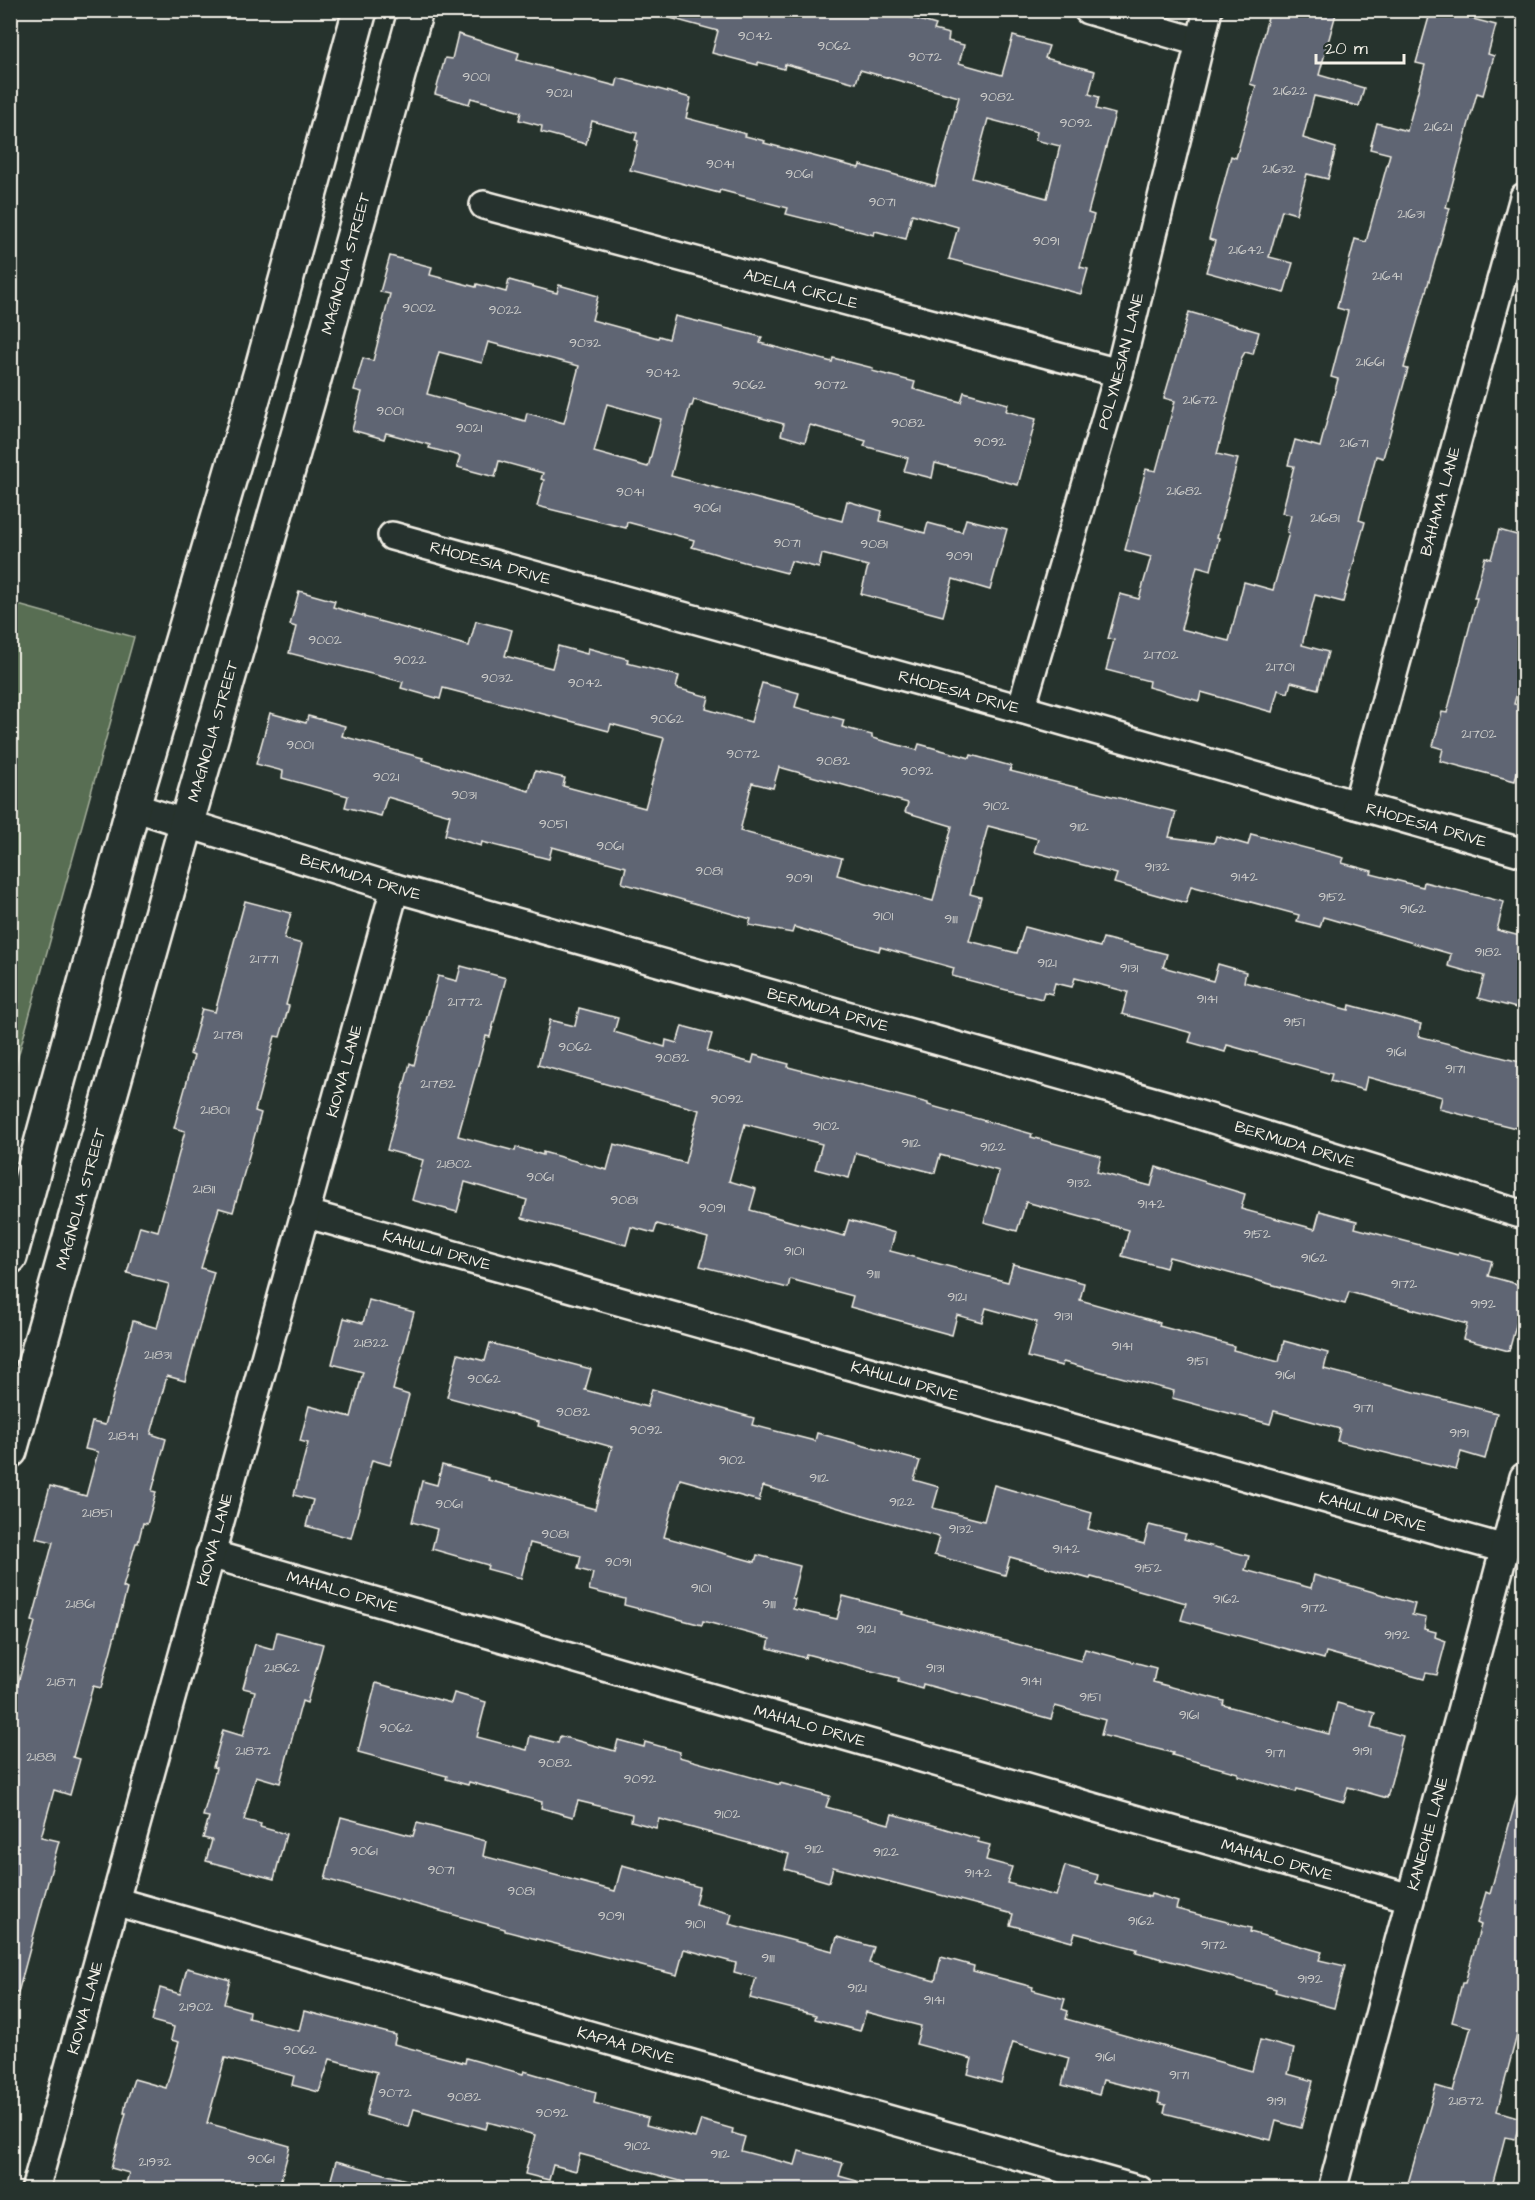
<svg xmlns="http://www.w3.org/2000/svg" width="1535" height="2200" font-family="'Architects Daughter',sans-serif">
	<rect width="100%" height="100%" fill="#26332d"/>
	<filter id="ink" filterUnits="userSpaceOnUse"><feTurbulence type="fractalNoise" baseFrequency=".0167" numOctaves="2"/><feDisplacementMap in="SourceGraphic" scale="12" xChannelSelector="R" yChannelSelector="G"/><feConvolveMatrix kernelMatrix="1 2 1 2 8 2 1 2 1" color-interpolation-filters="sRGB"/></filter>
	<g filter="url(#ink)">
		<path fill="#596e52" stroke="#a6b09d" stroke-width="1.5" d="M11,603L134,637L11,1082L10,603Z"/>
		<g fill="#5e6573" stroke="#f4f1e8" stroke-width="1.5" fill-rule="evenodd">
			<path d="M671,10H885L936,25L934,30L949,34L948,41L964,45L959,63L1002,75L1013,36L1049,46L1045,58L1095,71L1089,94L1099,97L1096,109L1115,114L1088,213L1094,215L1080,267L1088,269L1081,294L949,259L958,227L912,214L906,239L875,231L874,235L827,223L826,224L786,214L788,208L720,190L719,193L630,170L638,141L635,140L637,133L592,121L586,144L541,132L542,126L519,120L521,112L471,98L469,104L435,94L445,58L452,59L458,34L519,53L517,60L616,86L618,78L691,98L686,118L746,134L745,136L765,141L764,143L859,168L860,165L935,186L959,97L860,70L856,83L785,64L784,69L758,62V65L712,53L718,31L670,18ZM988,119L1037,132L1035,140L1060,146L1047,198L972,178Z"/>
			<path d="M1270,10H1337L1319,75L1364,88L1359,106L1314,96L1303,138L1336,148L1328,179L1307,174L1296,214L1282,210L1269,257L1293,263L1284,293L1206,272L1215,241L1209,239L1231,156L1236,158L1256,86L1250,84Z"/>
			<path d="M1431,10H1476L1473,19L1496,25L1488,54L1494,56L1483,95L1477,93L1446,207L1450,208L1404,368L1408,369L1383,458L1376,456L1359,520L1365,522L1343,602L1315,595L1302,645L1328,652L1318,689L1291,682L1288,693L1278,690L1272,712L1201,692L1199,701L1148,687L1149,681L1106,670L1114,640L1108,639L1120,594L1139,599L1151,557L1125,550L1146,469L1156,471L1175,401L1164,398L1189,312L1259,332L1253,354L1245,352L1242,357L1217,454L1238,459L1217,537L1219,538L1211,570L1197,566L1181,629L1229,641L1244,582L1273,590L1289,533L1287,532L1291,515L1282,513L1294,466L1288,465L1295,440L1320,447L1338,379L1331,377L1348,311L1337,308L1355,239L1366,242L1390,154L1370,149L1377,123L1407,131L1425,65L1416,63Z"/>
			<path d="M390,256L432,267L430,275L476,287L477,284L506,292L509,280L557,293L559,285L598,296L592,320L658,338L659,336L669,339L675,316L762,337L760,343L832,362L833,358L873,368L872,371L915,382L913,389L961,402L964,392L1008,404L1006,411L1036,419L1018,485L935,463L932,478L904,471L908,458L864,446L866,441L810,425L805,442L781,435L784,424L694,400L692,406H690L671,476L842,521L847,501L882,511L880,521L925,533L928,523L962,532L966,519L1007,529L990,590L953,579L943,616L861,594L868,566L822,554L819,568L791,561L787,573L744,562L692,547L694,540L627,522L626,528L537,506L544,480L541,479L543,473L499,461L495,477L457,467L460,456L429,448L430,445L386,433L384,439L352,430L362,392L354,390L363,358L373,361L390,294L380,292ZM488,342L579,366L564,423L527,413L525,421L427,394L439,352L482,363ZM607,404L661,419L648,467L594,452Z"/>
			<path d="M1499,530L1524,537V666L1514,704L1524,706L1518,733L1524,735V746L1515,781L1440,761L1443,749L1433,746L1442,712L1447,713L1477,598H1474L1485,557L1491,559Z"/>
			<path d="M299,591L335,601L333,607L364,616V617L469,646L476,621L512,630L505,656L552,668L558,646L587,654L588,648L628,659L627,663L679,676L676,688L709,697L706,709L751,722L762,683L799,693L795,707L844,720L842,727L872,735V738L917,750L919,744L970,758L971,755L1011,766L1010,771L1176,812L1169,837L1214,843L1216,836L1248,845L1251,834L1344,858L1342,863L1372,871L1371,874L1423,887L1424,882L1504,902L1497,930L1524,937V1010L1478,998L1484,976L1448,966L1451,954L1323,917L1320,927L1297,921L1299,915L1191,886L1186,903L1114,883L1117,874L1034,852L1038,839L988,826L970,894L981,897L969,941L1017,953L1025,927L1100,947L1103,938L1167,954L1163,967L1213,981L1218,964L1246,972L1244,982L1349,1010L1350,1005L1421,1024L1418,1036L1524,1063V1130L1439,1109L1442,1097L1367,1077L1364,1090L1330,1081L1332,1074L1227,1045L1225,1052L1189,1042L1192,1033L1122,1014L1128,992L1075,978L1072,987L1055,983L1052,994L1044,992L1042,999L952,976L954,968L880,947L879,951L794,927L792,933L749,925L751,919L622,883L626,867L552,847L549,859L482,842L481,846L445,835L450,815L387,797L381,816L345,807L348,796L282,778L283,771L256,764L270,713L306,723L308,716L345,726L342,736L423,758L422,760L529,791L535,771L565,778L563,786L645,808L664,738L611,724L609,731L443,688L440,699L401,688L403,682L289,653L296,627L290,625ZM779,767L908,803L905,812L952,826L933,901L837,875L842,858L740,831L752,783L773,788Z"/>
			<path d="M245,901L291,913L284,939L302,944L286,1005L289,1006L280,1037L275,1036L255,1111L261,1113L233,1212L219,1208L201,1268L214,1272L185,1381L167,1376L151,1434L166,1439L152,1491L156,1492L147,1524L143,1523L138,1543H136L123,1587L127,1589L101,1688L93,1686L73,1757L80,1759L70,1795L54,1790L41,1837L59,1841L18,1993L10,1992V1712L35,1622L32,1621L53,1542L36,1538L50,1486L86,1496L98,1452L85,1449L92,1422L105,1425L133,1321L157,1328L169,1284L127,1273L140,1226L158,1231L185,1131L174,1128L194,1056L190,1054L202,1009L215,1012Z"/>
			<path d="M461,966L506,978L490,1037L486,1036L458,1136L515,1151L516,1147L543,1155V1152L607,1170L614,1144L685,1163L699,1110L538,1065L550,1020L575,1026L579,1008L618,1018L614,1032L665,1047L666,1040L677,1043L682,1026L712,1034L707,1051L752,1063L754,1055L789,1064L788,1067L928,1103V1105L1032,1134L1031,1137L1101,1156L1097,1172L1151,1186L1156,1167L1245,1194L1241,1209L1315,1229L1320,1211L1357,1221L1355,1228L1458,1255L1459,1252L1492,1261L1488,1276L1524,1286V1296L1509,1351L1463,1339L1467,1324L1349,1292L1345,1304L1169,1257L1166,1268L1122,1256L1129,1230L1026,1202L1017,1231L984,1222L999,1171L940,1155L935,1173L856,1153L849,1178L815,1169L822,1144L745,1124L729,1181L756,1189L750,1210L844,1236L849,1220L895,1233L890,1251L1008,1282L1013,1264L1084,1283L1080,1300L1154,1321L1160,1323L1159,1326L1234,1346L1233,1350L1279,1362L1284,1341L1328,1353L1324,1369L1497,1413L1485,1459L1461,1452L1456,1470L1337,1441L1340,1429L1274,1411L1270,1424L1172,1398L1174,1391L1063,1362L1062,1366L1027,1357L1037,1322L986,1308L982,1322L957,1315L952,1335L850,1307L853,1296L790,1279L788,1288L700,1266L708,1238L657,1224L654,1233L631,1227L626,1245L522,1218L527,1200L465,1182L457,1212L412,1200L423,1160L387,1150L410,1063L414,1065L438,976L457,981Z"/>
			<path d="M369,1300L414,1312L393,1390L409,1395L390,1465L372,1460L351,1538L306,1526L313,1500L294,1495L308,1443L300,1441L309,1406L351,1417L363,1372L332,1364L344,1318L363,1323Z"/>
			<path d="M490,1343L591,1369L585,1390L647,1407L652,1389L754,1418L752,1425L815,1441L817,1433L920,1461L914,1480L939,1487L933,1508L984,1521L994,1485L1092,1513L1088,1529L1144,1544L1149,1525L1186,1534L1184,1539L1249,1556L1245,1570L1311,1588L1314,1575L1415,1604L1412,1615L1426,1618L1424,1629L1436,1632L1435,1637L1446,1641L1437,1675L1426,1673L1424,1679L1326,1652L1324,1659L1181,1620L1186,1603L1091,1577L1090,1579L1010,1557L1005,1575L934,1555L939,1537L763,1486L759,1501L680,1479L664,1537L755,1562L757,1555L800,1566L792,1598L795,1599L793,1609L837,1619L843,1596L903,1612L902,1614L1081,1661L1085,1649L1156,1668L1153,1682L1224,1701L1223,1705L1329,1734L1337,1703L1375,1713L1371,1727L1403,1736L1387,1798L1348,1787L1344,1802L1297,1789L1296,1792L1238,1776V1773L1172,1755L1173,1753L1101,1735L1105,1720L1055,1706L1051,1719L923,1684L922,1689L898,1682L899,1678L806,1654L805,1658L768,1648L770,1639L703,1621L702,1625L624,1605L625,1599L589,1590L593,1573L578,1569L581,1556L530,1543L521,1578L487,1569L488,1565L432,1549L437,1529L412,1522L422,1481L437,1485L442,1465L489,1478L488,1480L595,1509L612,1447L538,1426L539,1422L447,1397L458,1354L485,1361Z"/>
			<path d="M277,1632L323,1644L307,1703L302,1701L280,1783L256,1776L244,1820L261,1824L260,1827L286,1834L274,1879L206,1861L212,1840L203,1838L209,1817L203,1816L216,1768L213,1767L223,1730L243,1736L255,1691L243,1688L255,1644L273,1649Z"/>
			<path d="M376,1683L451,1703L454,1693L486,1702L477,1737L527,1750L530,1736L558,1743L560,1736L615,1751L618,1740L644,1747L645,1742L680,1752L679,1757L780,1785V1783L830,1796L826,1807L889,1824L892,1814L926,1823L979,1839L978,1842L990,1845L986,1860L1012,1867L1007,1883L1056,1896L1065,1866L1098,1875L1096,1883L1150,1897L1151,1894L1178,1902L1176,1909L1251,1928L1250,1932L1322,1952L1319,1960L1345,1966L1334,2008L1275,1992L1276,1989L1136,1952L1137,1949L1075,1933L1072,1942L1010,1925L1013,1914L833,1867L829,1882L785,1869L789,1854L659,1819L656,1828L631,1821L632,1814L578,1801L573,1817L541,1808L542,1802L469,1782L468,1785L446,1779L447,1776L358,1752Z"/>
			<path d="M1517,1796L1524,1797V2008L1497,2111L1521,2118L1515,2139L1505,2137L1491,2190H1406L1436,2086L1453,2091L1471,2027L1452,2022L1462,1983H1465L1481,1925L1477,1923L1486,1892L1490,1894Z"/>
			<path d="M341,1817L413,1836L417,1823L486,1841L483,1856L615,1891L622,1865L655,1874L699,1887L695,1904L732,1914L729,1924L833,1951L837,1937L874,1947L869,1963L935,1981L941,1957L974,1966L973,1971L1033,1987L1032,1990L1065,1999L1062,2009L1068,2011L1066,2019L1252,2071L1260,2040L1294,2049L1288,2074L1313,2081L1301,2128L1276,2121L1271,2140L1164,2113L1166,2105L1158,2103L1160,2094L1103,2080L1099,2095L1062,2085L1069,2058L1013,2042L1001,2083L968,2074L972,2059L916,2044L921,2026L866,2012L860,2031L815,2019L816,2015L750,1998L756,1978L734,1972L736,1963L684,1949L677,1975L505,1931V1929L325,1879Z"/>
			<path d="M187,1968L230,1980L224,2004L249,2011L248,2018L299,2031L304,2011L396,2035L394,2044L465,2063L466,2058L523,2074L524,2071L596,2092L594,2103L648,2118L646,2125L695,2138L701,2120L733,2129L732,2133L745,2137L741,2151L795,2165L799,2151L843,2163L839,2176L857,2181L856,2190H682L684,2182L580,2154L576,2171L553,2165L549,2180L525,2174L535,2135L488,2122L486,2129L414,2109L409,2127L366,2115L377,2072L330,2059L319,2092L292,2085L294,2076L225,2058L207,2123L290,2146L278,2190H124L129,2173L111,2168L126,2113H124L126,2103L134,2079L166,2088L179,2042L171,2040L174,2027L152,2021L160,1988L180,1994Z"/>
			<path d="M336,2161L414,2182L413,2190H328Z"/>
		</g>
		<g fill="none" stroke-linecap="round" stroke-linejoin="round">
			<g stroke="#f4f1e8" stroke-width="32">
				<g id="minor">
					<path d="M1088,10L1199,42"/>
					<path id="s1" d="M484,205L1119,373"/>
					<path id="s2" d="M392,536L1021,709L1524,853"/>
					<path id="s3" d="M1021,709L1119,373L1208,10"/>
					<path id="s4" d="M1357,805L1524,197"/>
					<path id="s5" d="M133,807L395,888L1177,1108L1524,1215"/>
					<path id="s6" d="M304,1213L1505,1549"/>
					<path id="s7" d="M210,1554L1410,1898"/>
					<path id="s8" d="M114,1901L1139,2190"/>
					<path id="s9" d="M35,2190L395,888"/>
					<path id="s10" d="M1332,2190L1524,1477"/>
				</g>
			</g>
			<g stroke="#f4f1e8" stroke-width="38">
				<g id="secondary">
					<path d="M10,1257L133,807L262,368L360,10"/>
					<path id="s11" d="M10,1451L187,822L313,383L416,10"/>
				</g>
			</g>
			<use href="#minor" stroke="#26332d" stroke-width="27"/>
			<use href="#secondary" stroke="#26332d" stroke-width="33"/>
		</g>
	</g>
	<g text-anchor="middle" dominant-baseline="central" stroke-width="5" stroke-linejoin="round" paint-order="stroke">
		<g font-size="14" fill="#cececb">
			<text x="755" y="36">9042</text>
			<text x="834" y="46">9062</text>
			<text x="925" y="57">9072</text>
			<text x="476" y="77">9001</text>
			<text x="1290" y="91">21622</text>
			<text x="559" y="93">9021</text>
			<text x="997" y="97">9082</text>
			<text x="1076" y="123">9092</text>
			<text x="1438" y="127">21621</text>
			<text x="720" y="164">9041</text>
			<text x="1279" y="169">21632</text>
			<text x="799" y="174">9061</text>
			<text x="882" y="202">9071</text>
			<text x="1411" y="214">21631</text>
			<text x="1046" y="241">9091</text>
			<text x="1246" y="250">21642</text>
			<text x="1387" y="276">21641</text>
			<text x="419" y="308">9002</text>
			<text x="505" y="310">9022</text>
			<text x="585" y="343">9032</text>
			<text x="1370" y="362">21661</text>
			<text x="663" y="373">9042</text>
			<text x="749" y="385">9062</text>
			<text x="831" y="385">9072</text>
			<text x="1200" y="400">21672</text>
			<text x="390" y="411">9001</text>
			<text x="908" y="423">9082</text>
			<text x="469" y="428">9021</text>
			<text x="990" y="442">9092</text>
			<text x="1354" y="443">21671</text>
			<text x="1184" y="491">21682</text>
			<text x="630" y="492">9041</text>
			<text x="707" y="508">9061</text>
			<text x="1325" y="518">21681</text>
			<text x="787" y="543">9071</text>
			<text x="874" y="544">9081</text>
			<text x="959" y="556">9091</text>
			<text x="325" y="640">9002</text>
			<text x="1161" y="655">21702</text>
			<text x="410" y="660">9022</text>
			<text x="1280" y="667">21701</text>
			<text x="497" y="678">9032</text>
			<text x="585" y="683">9042</text>
			<text x="667" y="719">9062</text>
			<text x="1479" y="734">21702</text>
			<text x="300" y="745">9001</text>
			<text x="743" y="754">9072</text>
			<text x="833" y="761">9082</text>
			<text x="917" y="771">9092</text>
			<text x="386" y="777">9021</text>
			<text x="464" y="795">9031</text>
			<text x="996" y="806">9102</text>
			<text x="553" y="824">9051</text>
			<text x="1079" y="827">9112</text>
			<text x="610" y="846">9061</text>
			<text x="1157" y="867">9132</text>
			<text x="709" y="871">9081</text>
			<text x="1244" y="877">9142</text>
			<text x="799" y="878">9091</text>
			<text x="1332" y="897">9152</text>
			<text x="1413" y="909">9162</text>
			<text x="883" y="916">9101</text>
			<text x="951" y="919">9111</text>
			<text x="1488" y="952">9182</text>
			<text x="264" y="959">21771</text>
			<text x="1047" y="963">9121</text>
			<text x="1129" y="968">9131</text>
			<text x="1207" y="999">9141</text>
			<text x="465" y="1002">21772</text>
			<text x="1294" y="1022">9151</text>
			<text x="228" y="1035">21781</text>
			<text x="575" y="1047">9062</text>
			<text x="1396" y="1052">9161</text>
			<text x="672" y="1058">9082</text>
			<text x="1455" y="1069">9171</text>
			<text x="438" y="1084">21782</text>
			<text x="727" y="1099">9092</text>
			<text x="215" y="1110">21801</text>
			<text x="826" y="1126">9102</text>
			<text x="911" y="1143">9112</text>
			<text x="993" y="1147">9122</text>
			<text x="454" y="1164">21802</text>
			<text x="540" y="1177">9061</text>
			<text x="1079" y="1183">9132</text>
			<text x="204" y="1189">21811</text>
			<text x="624" y="1200">9081</text>
			<text x="1151" y="1204">9142</text>
			<text x="712" y="1208">9091</text>
			<text x="1257" y="1234">9152</text>
			<text x="794" y="1251">9101</text>
			<text x="1314" y="1258">9162</text>
			<text x="873" y="1274">9111</text>
			<text x="1404" y="1284">9172</text>
			<text x="957" y="1297">9121</text>
			<text x="1483" y="1304">9192</text>
			<text x="1063" y="1316">9131</text>
			<text x="371" y="1343">21822</text>
			<text x="1122" y="1346">9141</text>
			<text x="158" y="1355">21831</text>
			<text x="1197" y="1361">9151</text>
			<text x="1285" y="1375">9161</text>
			<text x="484" y="1379">9062</text>
			<text x="1363" y="1408">9171</text>
			<text x="573" y="1412">9082</text>
			<text x="646" y="1430">9092</text>
			<text x="1459" y="1433">9191</text>
			<text x="123" y="1436">21841</text>
			<text x="732" y="1460">9102</text>
			<text x="819" y="1478">9112</text>
			<text x="902" y="1502">9122</text>
			<text x="449" y="1504">9061</text>
			<text x="97" y="1513">21851</text>
			<text x="961" y="1529">9132</text>
			<text x="555" y="1534">9081</text>
			<text x="1066" y="1549">9142</text>
			<text x="618" y="1562">9091</text>
			<text x="1148" y="1568">9152</text>
			<text x="701" y="1588">9101</text>
			<text x="1226" y="1599">9162</text>
			<text x="80" y="1604">21861</text>
			<text x="769" y="1604">9111</text>
			<text x="1314" y="1608">9172</text>
			<text x="866" y="1629">9121</text>
			<text x="1397" y="1635">9192</text>
			<text x="282" y="1668">21862</text>
			<text x="935" y="1668">9131</text>
			<text x="1031" y="1681">9141</text>
			<text x="61" y="1682">21871</text>
			<text x="1090" y="1697">9151</text>
			<text x="1189" y="1715">9161</text>
			<text x="396" y="1728">9062</text>
			<text x="253" y="1751">21872</text>
			<text x="1362" y="1751">9191</text>
			<text x="1275" y="1753">9171</text>
			<text x="41" y="1757">21881</text>
			<text x="555" y="1763">9082</text>
			<text x="640" y="1779">9092</text>
			<text x="727" y="1814">9102</text>
			<text x="814" y="1849">9112</text>
			<text x="364" y="1851">9061</text>
			<text x="886" y="1852">9122</text>
			<text x="441" y="1870">9071</text>
			<text x="978" y="1873">9142</text>
			<text x="521" y="1891">9081</text>
			<text x="611" y="1916">9091</text>
			<text x="1141" y="1921">9162</text>
			<text x="695" y="1924">9101</text>
			<text x="1214" y="1945">9172</text>
			<text x="768" y="1958">9111</text>
			<text x="1310" y="1979">9192</text>
			<text x="857" y="1988">9121</text>
			<text x="934" y="2000">9141</text>
			<text x="196" y="2007">21902</text>
			<text x="300" y="2050">9062</text>
			<text x="1105" y="2057">9161</text>
			<text x="1179" y="2075">9171</text>
			<text x="395" y="2093">9072</text>
			<text x="464" y="2097">9082</text>
			<text x="1276" y="2101">9191</text>
			<text x="1466" y="2101">21872</text>
			<text x="552" y="2113">9092</text>
			<text x="637" y="2146">9102</text>
			<text x="720" y="2154">9112</text>
			<text x="261" y="2159">9061</text>
			<text x="155" y="2162">21932</text>
		</g>
		<g font-size="16" fill="#f4f1e8" stroke="#26332d">
			<text stroke="none"><textPath href="#s11" startOffset="1234">MAGNOLIA STREET</textPath></text>
			<text stroke="none"><textPath href="#s1" startOffset="328">ADELIA CIRCLE</textPath></text>
			<text stroke="none"><textPath href="#s3" startOffset="362">POLYNESIAN LANE</textPath></text>
			<text stroke="none"><textPath href="#s4" startOffset="315">BAHAMA LANE</textPath></text>
			<text stroke="none"><textPath href="#s2" startOffset="102">RHODESIA DRIVE</textPath></text>
			<text stroke="none"><textPath href="#s2" startOffset="588">RHODESIA DRIVE</textPath></text>
			<text stroke="none"><textPath href="#s11" startOffset="748">MAGNOLIA STREET</textPath></text>
			<text stroke="none"><textPath href="#s2" startOffset="1074">RHODESIA DRIVE</textPath></text>
			<text stroke="none"><textPath href="#s5" startOffset="238">BERMUDA DRIVE</textPath></text>
			<text stroke="none"><textPath href="#s5" startOffset="724">BERMUDA DRIVE</textPath></text>
			<text stroke="none"><textPath href="#s9" startOffset="1161">KIOWA LANE</textPath></text>
			<text stroke="none"><textPath href="#s5" startOffset="1210">BERMUDA DRIVE</textPath></text>
			<text stroke="none"><textPath href="#s11" startOffset="262">MAGNOLIA STREET</textPath></text>
			<text stroke="none"><textPath href="#s6" startOffset="138">KAHULUI DRIVE</textPath></text>
			<text stroke="none"><textPath href="#s6" startOffset="624">KAHULUI DRIVE</textPath></text>
			<text stroke="none"><textPath href="#s6" startOffset="1110">KAHULUI DRIVE</textPath></text>
			<text stroke="none"><textPath href="#s9" startOffset="675">KIOWA LANE</textPath></text>
			<text stroke="none"><textPath href="#s7" startOffset="138">MAHALO DRIVE</textPath></text>
			<text stroke="none"><textPath href="#s7" startOffset="624">MAHALO DRIVE</textPath></text>
			<text stroke="none"><textPath href="#s10" startOffset="369">KANEOHE LANE</textPath></text>
			<text stroke="none"><textPath href="#s7" startOffset="1110">MAHALO DRIVE</textPath></text>
			<text stroke="none"><textPath href="#s9" startOffset="189">KIOWA LANE</textPath></text>
			<text stroke="none"><textPath href="#s8" startOffset="532">KAPAA DRIVE</textPath></text>
		</g>
	</g>
	<rect width="1535" height="2200" fill="none" stroke="#26332d" stroke-width="36"/>
	<rect x="18" y="18" width="1499" height="2164" fill="none" stroke="#f4f1e8" stroke-width="2" filter="url(#ink)"/>
	<path d="M1316 54v9h88v-9" fill="none" stroke="#f4f1e8" stroke-width="3"/>
	<text x="1325" y="54" font-size="18" fill="#f4f1e8" stroke="#26332d" stroke-width="4.5" paint-order="stroke">20 m</text>
</svg>
